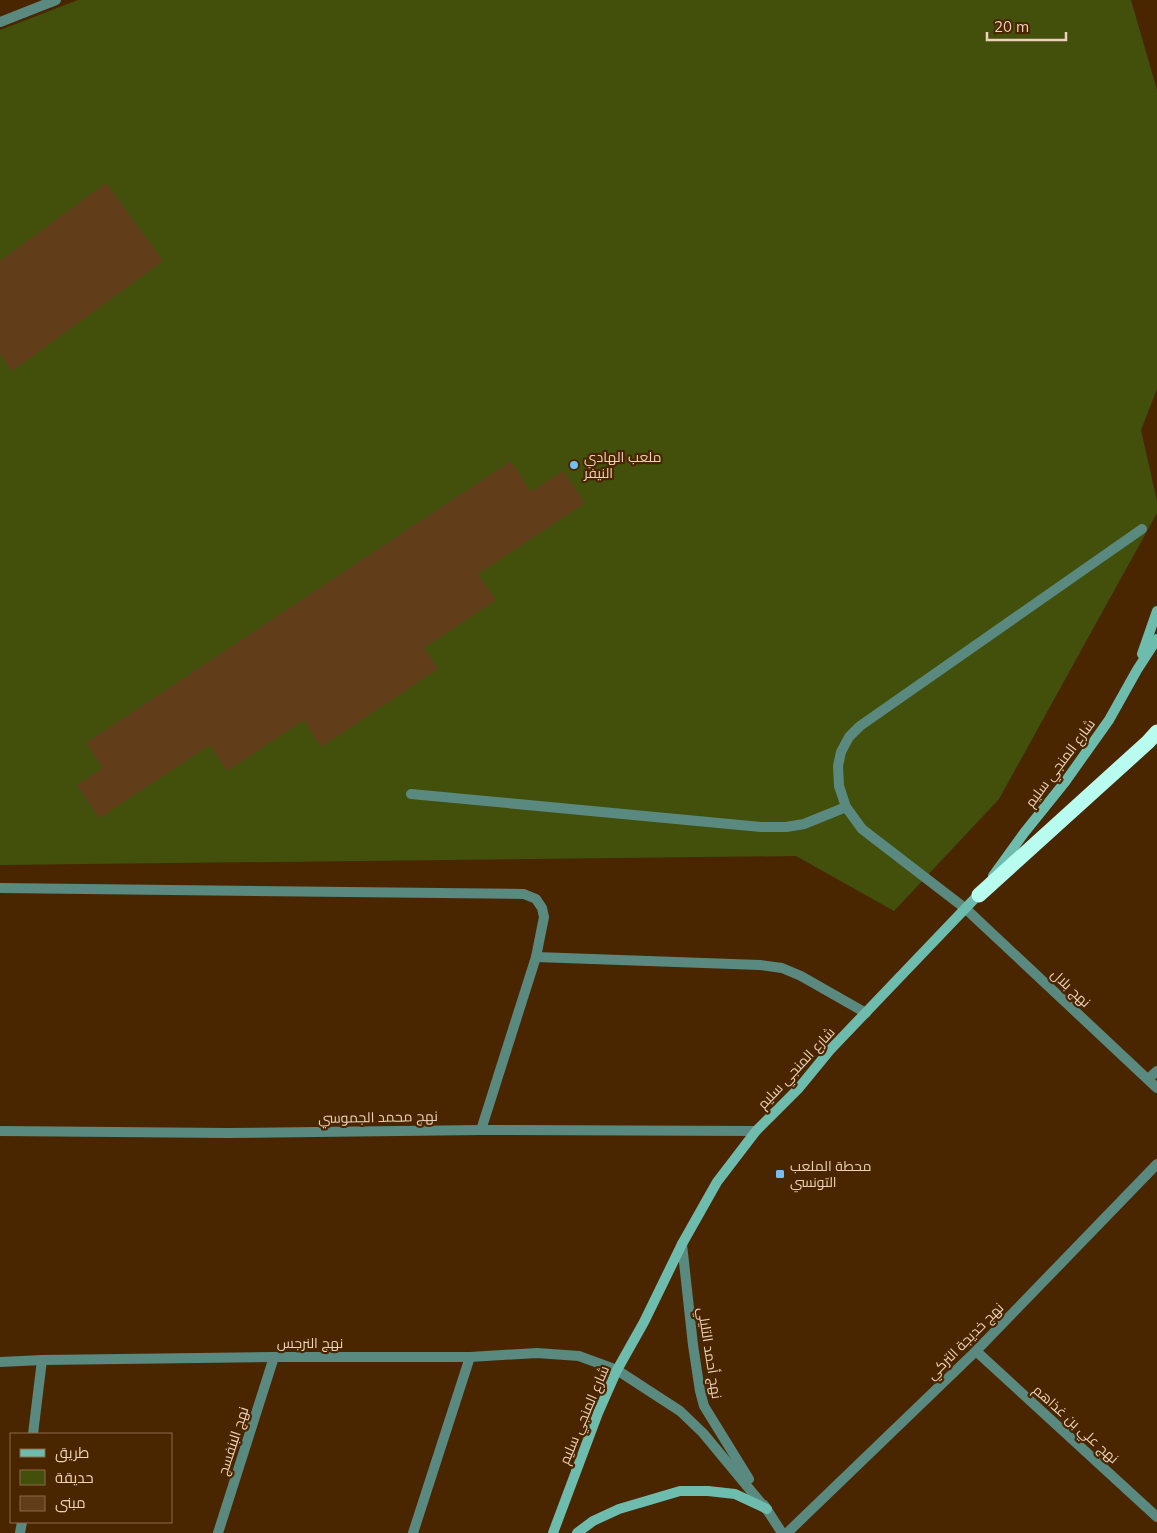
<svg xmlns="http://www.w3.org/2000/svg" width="1157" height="1533" font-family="Mulish,Cairo,sans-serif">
	<rect width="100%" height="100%" fill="#4a2600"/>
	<path fill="#42500c" d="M78,0H1131L1157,90V389L1141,430L1157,501V513L999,799L894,911L796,856L0,865V30Z"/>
	<g fill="#623d1a">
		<path d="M106,183L163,261L12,371L0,354V261Z"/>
		<path d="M511,461L531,492L563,471L585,503L478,574L496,600L424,648L438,669L321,747L304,720L227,771L210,745L99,818L77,785L103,768L86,743Z"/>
	</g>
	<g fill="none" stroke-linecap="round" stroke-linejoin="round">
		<g stroke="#5a8980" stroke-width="10">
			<path d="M411,794L761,827H786L804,824L846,807"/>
			<path d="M966,909L862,829L846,807L839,786L838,766L841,752L849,737L860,726L1142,529"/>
		</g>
		<g stroke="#5a8980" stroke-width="10">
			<path d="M0,22L56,0"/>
			<path d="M0,888L524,894L536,899L542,908L544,917L536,957L481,1130"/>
			<path d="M966,909L1157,1088"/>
			<path d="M536,957L760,965L782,968L801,976L866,1013"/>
			<path d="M1148,1079L1157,1071"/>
			<path d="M0,1131L228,1133L481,1130L756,1131"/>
			<path d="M682,1244L693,1345L700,1391L704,1406L749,1479"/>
			<path d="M976,1351L1157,1517"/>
			<path d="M0,1362L42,1360L274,1357H470L537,1353L579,1356L617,1370L680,1411L703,1433L766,1509"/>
			<path d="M33,1434L42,1360"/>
			<path d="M764,1505L782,1533"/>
			<path d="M20,1533L22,1522"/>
			<path d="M218,1533L274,1357"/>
			<path d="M413,1533L470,1357"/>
			<path d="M787,1533L976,1351L1157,1164"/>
		</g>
		<g stroke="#6ebcae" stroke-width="10">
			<path d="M1142,654L1157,611"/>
			<path d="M993,876L1024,833L1065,782L1109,720L1137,670L1157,639"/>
			<path d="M553,1533L598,1413L617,1370L644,1322L682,1244L717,1182L756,1131L798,1089L830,1050L981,892"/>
			<path d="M577,1533L593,1521L619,1509L680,1491H708L735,1494L767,1509"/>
		</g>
		<path stroke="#b7fcef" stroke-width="15" d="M979,895L1148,742L1157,732"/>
	</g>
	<g fill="#74c0f6" stroke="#4a2600" stroke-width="2">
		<circle cx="574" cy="465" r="5"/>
		<rect x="775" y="1169" width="10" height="10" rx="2.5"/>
	</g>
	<g text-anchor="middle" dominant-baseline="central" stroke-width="4.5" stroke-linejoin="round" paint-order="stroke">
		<g font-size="14" fill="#eed2bb" stroke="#4a2600" text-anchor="start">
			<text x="584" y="457">ملعب الهادي<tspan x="584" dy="16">النيفر</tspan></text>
			<text x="790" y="1166">محطة الملعب<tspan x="790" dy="16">التونسي</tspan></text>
		</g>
		<g font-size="14" fill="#eed2bb" stroke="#4a2600">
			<text transform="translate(1060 763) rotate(-53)">شارع المنجي سليم</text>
			<text transform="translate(1071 988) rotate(43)">نهج بلال</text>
			<text transform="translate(796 1068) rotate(-47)">شارع المنجي سليم</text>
			<text transform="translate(378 1117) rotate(-1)">نهج محمد الجموسي</text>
			<text transform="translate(965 1341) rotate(-45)">نهج خديجة التركي</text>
			<text x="310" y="1343">نهج النرجس</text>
			<text transform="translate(710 1353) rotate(81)">نهج أحمد التليلي</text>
			<text transform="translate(584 1415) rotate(-67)">شارع المنجي سليم</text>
			<text transform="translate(1076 1424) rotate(42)">نهج علي بن غذاهم</text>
			<text transform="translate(233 1441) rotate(-72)">نهج البنفسج</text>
		</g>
	</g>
	<rect x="10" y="1433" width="162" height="90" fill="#4a2600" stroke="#8c6b4b"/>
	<rect x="20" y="1449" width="25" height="8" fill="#6ebcae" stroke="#8c6b4b"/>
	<text x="55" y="1458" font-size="15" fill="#eed2bb">طريق</text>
	<rect x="20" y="1470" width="25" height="15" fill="#42500c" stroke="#8c6b4b"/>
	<text x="55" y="1483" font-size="15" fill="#eed2bb">حديقة</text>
	<rect x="20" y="1496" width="25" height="15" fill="#623d1a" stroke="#8c6b4b"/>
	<text x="55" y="1508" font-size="15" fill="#eed2bb">مبنى</text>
	<path d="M987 32v8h79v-8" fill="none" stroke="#eed2bb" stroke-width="2.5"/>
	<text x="994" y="32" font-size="15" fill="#eed2bb" stroke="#4a2600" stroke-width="4" paint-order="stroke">20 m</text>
</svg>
